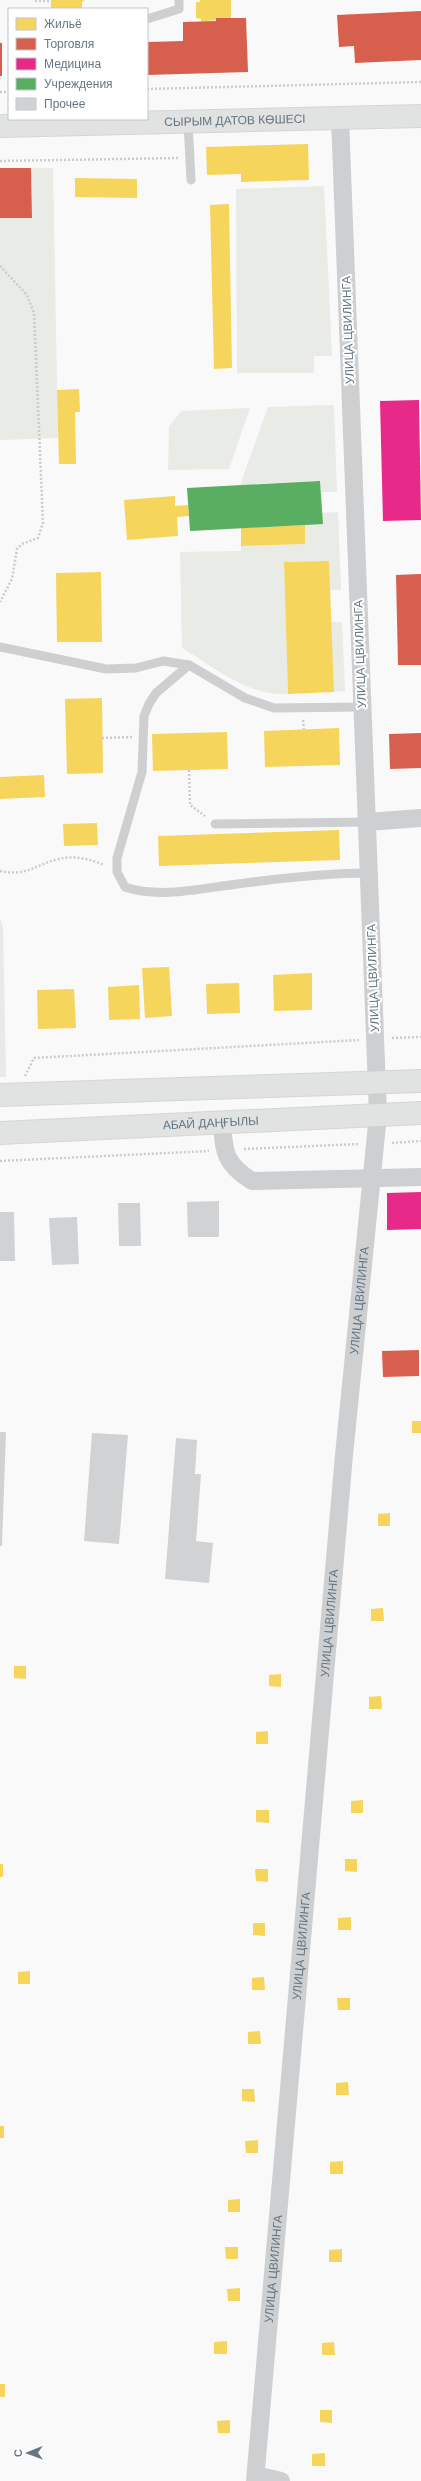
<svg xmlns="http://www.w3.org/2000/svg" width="421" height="2481" font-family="Arial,sans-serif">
	<rect width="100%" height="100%" fill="#f9f9f9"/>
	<path fill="#e8e9e9" d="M0,918L3,928L6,1077H0Z"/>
	<g fill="#e8ebe6">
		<path d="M31,168H53L58,438L0,440V218H32Z"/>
		<path d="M324,186L332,356H314V373H237L236,189Z"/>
		<path d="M334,405L337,492H321L320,481L240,485L268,407Z"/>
		<path d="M250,408L229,469L168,470L169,427L181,411Z"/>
		<path d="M338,512L341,590H330L329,561L284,562L288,694C249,697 214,667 182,648L180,552L241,551V546L305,544V525L322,513Z"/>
		<path d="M331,622H342L345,691L334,692Z"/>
	</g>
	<g fill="#f6d55c">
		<path d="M85,0L82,2V9H51V0Z"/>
		<path d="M200,0H231V18L201,22V19L196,18V2H200Z"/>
		<path d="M308,144L309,180L241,182V174L207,175L206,147Z"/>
		<path d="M75,178L137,179V198L75,197Z"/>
		<path d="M229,204L232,368L214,369L210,205Z"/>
		<path d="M79,389L80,412H75L76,464H59L57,390Z"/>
		<path d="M175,496V506L188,505L189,516L177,517L178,536L127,540L124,500Z"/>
		<path d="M305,525V544L241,546V528Z"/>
		<path d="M329,561L334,692L288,694L284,562Z"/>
		<path d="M101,572L102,642H57L56,573Z"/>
		<path d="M102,698L103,773L67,774L65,699Z"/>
		<path d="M339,728L340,765L265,767L264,731Z"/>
		<path d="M227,732L228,769L153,771L152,734Z"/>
		<path d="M44,775L45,797L0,799V777Z"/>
		<path d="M97,823L98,845L64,846L63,824Z"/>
		<path d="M339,830L340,860L159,866L158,836Z"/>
		<path d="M169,967L172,1016L145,1018L142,968Z"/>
		<path d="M312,973V1010L274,1011L273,975Z"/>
		<path d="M239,983L240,1013L207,1014L206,984Z"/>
		<path d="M139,985L140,1019L109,1020L108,987Z"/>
		<path d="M74,989L76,1028L38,1029L37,990Z"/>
		<rect x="412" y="1421" width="9" height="12"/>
		<path d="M390,1513V1526H378V1514Z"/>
		<path d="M383,1608L384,1621H371V1609Z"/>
		<path d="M14,1666H26V1679L14,1678Z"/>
		<path d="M281,1674V1687L269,1686V1675Z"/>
		<path d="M381,1696L382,1709H369V1697Z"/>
		<path d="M268,1731V1744H256V1732Z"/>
		<path d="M363,1800V1813H351V1801Z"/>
		<path d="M256,1810H269V1823L256,1822Z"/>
		<path d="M345,1859H357V1872L345,1871Z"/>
		<rect x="0" y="1864" width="3" height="13"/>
		<path d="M255,1869H268V1882L256,1881Z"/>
		<path d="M351,1917V1930H338V1918Z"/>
		<path d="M253,1923H265V1936L253,1935Z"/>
		<path d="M30,1971V1984H18V1972Z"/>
		<path d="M264,1977L265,1990H252V1978Z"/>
		<path d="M337,1998H350V2010H338Z"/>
		<path d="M260,2031L261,2044H248V2032Z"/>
		<path d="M348,2082L349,2095H336V2083Z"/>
		<path d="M242,2089H254L255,2102L242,2101Z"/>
		<rect x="0" y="2126" width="4" height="12"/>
		<path d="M258,2140V2153H246L245,2141Z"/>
		<path d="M343,2161V2174H330V2162Z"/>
		<path d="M240,2199V2212H228V2200Z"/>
		<path d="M225,2247H238V2259H226Z"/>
		<path d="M342,2249V2262H329V2250Z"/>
		<path d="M240,2288V2301H228L227,2289Z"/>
		<path d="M227,2341V2354H214V2342Z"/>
		<path d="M334,2342L335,2355H322V2343Z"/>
		<rect x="0" y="2384" width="5" height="13"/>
		<path d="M320,2410H332V2423L320,2422Z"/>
		<path d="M230,2420V2433H218L217,2421Z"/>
		<path d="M325,2453V2466H312V2454Z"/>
	</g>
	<g fill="#d6604d">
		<path d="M421,11V60L355,63L354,46L339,47L337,15Z"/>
		<path d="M216,18H246L248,72L147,75V42L183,41V22L216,21Z"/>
		<rect x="0" y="43" width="2" height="33"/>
		<path d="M0,168H31L32,218H0Z"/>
		<path d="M421,574V665H398L396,575Z"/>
		<path d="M421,733V768L390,769L389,734Z"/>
		<path d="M419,1350V1376L383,1377L382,1351Z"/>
	</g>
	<g fill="#e7298a">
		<path d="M419,400L421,520L383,521L380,401Z"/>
		<path d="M421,1192V1229L387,1230V1193Z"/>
	</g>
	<path fill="#5aae61" d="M320,481L323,524L190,531L187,488Z"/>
	<g fill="#d0d2d3">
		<path d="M219,1201V1237H188L187,1202Z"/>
		<path d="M118,1203H140L141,1246H119Z"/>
		<path d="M0,1212H14L15,1261H0Z"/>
		<path d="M77,1217L79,1264L52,1265L49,1218Z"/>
		<path d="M0,1432H6L2,1546H0Z"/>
		<path d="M92,1433L128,1435L119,1544L84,1541Z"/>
		<path d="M176,1438L197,1440L195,1474H201L196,1541L213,1543L209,1583L165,1579Z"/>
	</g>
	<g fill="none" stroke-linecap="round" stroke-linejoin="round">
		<g stroke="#d5d6d7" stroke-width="24">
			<g id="secondary">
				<path id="s2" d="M0,126L421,116"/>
				<path d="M0,1095L421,1081"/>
				<path id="s3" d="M0,1133L421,1113"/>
			</g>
		</g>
		<g stroke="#cbcccd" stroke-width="2.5" stroke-dasharray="2 2" stroke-linecap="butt">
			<path d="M35,1H51"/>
			<path d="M147,89L421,82"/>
			<path d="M0,92H9"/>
			<path d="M0,161L179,158"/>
			<path d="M0,266L27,295L34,313L43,523L38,538L22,544L17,549L12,579L0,602"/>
			<path d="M303,720L304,729"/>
			<path d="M102,738L132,737"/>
			<path d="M189,770L190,805L205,816"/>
			<path d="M0,871C27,877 36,864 59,859C73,855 91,859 104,865"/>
			<path d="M392,1038L421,1037"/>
			<path d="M25,1076L34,1058L359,1040"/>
			<path d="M392,1143L421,1141"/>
			<path d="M244,1149L359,1144"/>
			<path d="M0,1161L209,1151"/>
		</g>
		<g stroke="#cecfd0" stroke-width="9">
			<path d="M147,19L179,9V0"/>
			<path d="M188,122L191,180"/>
			<path d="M0,647L106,669L136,668L163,661L189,665L245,698L274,708L362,707"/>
			<path d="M189,665L156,693L149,704L144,716L142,772L117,858V872L125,887C160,899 203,888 238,884C282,878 324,873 369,873"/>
			<path d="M215,824L367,822"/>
		</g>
		<g stroke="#cecfd0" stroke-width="18">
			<path d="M367,822L421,818"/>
			<path d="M222,1123C224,1153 225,1164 252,1181L421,1177"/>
			<path d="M256,2475L281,2481"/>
			<path id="s1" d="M255,2481L344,1455L378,1115L340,118"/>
		</g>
		<use href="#secondary" stroke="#e1e2e2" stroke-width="22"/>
	</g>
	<g text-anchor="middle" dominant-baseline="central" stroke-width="4" stroke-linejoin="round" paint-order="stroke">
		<g font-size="12" fill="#657683" stroke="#fff">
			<text stroke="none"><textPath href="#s2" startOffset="235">СЫРЫМ ДАТОВ КӨШЕСІ</textPath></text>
			<text transform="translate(348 330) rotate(-92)">УЛИЦА ЦВИЛИНГА</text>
			<text transform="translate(360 654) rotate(-92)">УЛИЦА ЦВИЛИНГА</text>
			<text transform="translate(373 978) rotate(-92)">УЛИЦА ЦВИЛИНГА</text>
			<text stroke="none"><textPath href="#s3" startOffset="211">АБАЙ ДАҢҒЫЛЫ</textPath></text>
			<text stroke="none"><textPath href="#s1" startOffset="1185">УЛИЦА ЦВИЛИНГА</textPath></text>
			<text stroke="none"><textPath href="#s1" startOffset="861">УЛИЦА ЦВИЛИНГА</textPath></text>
			<text stroke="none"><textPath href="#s1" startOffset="537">УЛИЦА ЦВИЛИНГА</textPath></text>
			<text stroke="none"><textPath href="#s1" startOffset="213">УЛИЦА ЦВИЛИНГА</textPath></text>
		</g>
	</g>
	<rect x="8" y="8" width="140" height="112" fill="#ffffff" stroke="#c1c8cd"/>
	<rect x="16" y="18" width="20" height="12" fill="#f6d55c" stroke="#c1c8cd"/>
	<text x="44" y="28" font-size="12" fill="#657683">Жильё</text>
	<rect x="16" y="38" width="20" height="12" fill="#d6604d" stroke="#c1c8cd"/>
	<text x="44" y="48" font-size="12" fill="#657683">Торговля</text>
	<rect x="16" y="58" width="20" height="12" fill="#e7298a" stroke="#c1c8cd"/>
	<text x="44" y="68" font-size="12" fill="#657683">Медицина</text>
	<rect x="16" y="78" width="20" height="12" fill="#5aae61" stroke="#c1c8cd"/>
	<text x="44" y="88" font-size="12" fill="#657683">Учреждения</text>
	<rect x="16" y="98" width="20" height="12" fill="#d0d2d3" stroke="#c1c8cd"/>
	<text x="44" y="108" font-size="12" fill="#657683">Прочее</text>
	<g transform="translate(28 2453) rotate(269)" stroke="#ffffff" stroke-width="3" paint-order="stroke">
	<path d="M0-3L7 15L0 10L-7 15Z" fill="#657683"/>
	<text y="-6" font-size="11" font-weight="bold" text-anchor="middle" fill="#657683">С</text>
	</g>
</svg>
